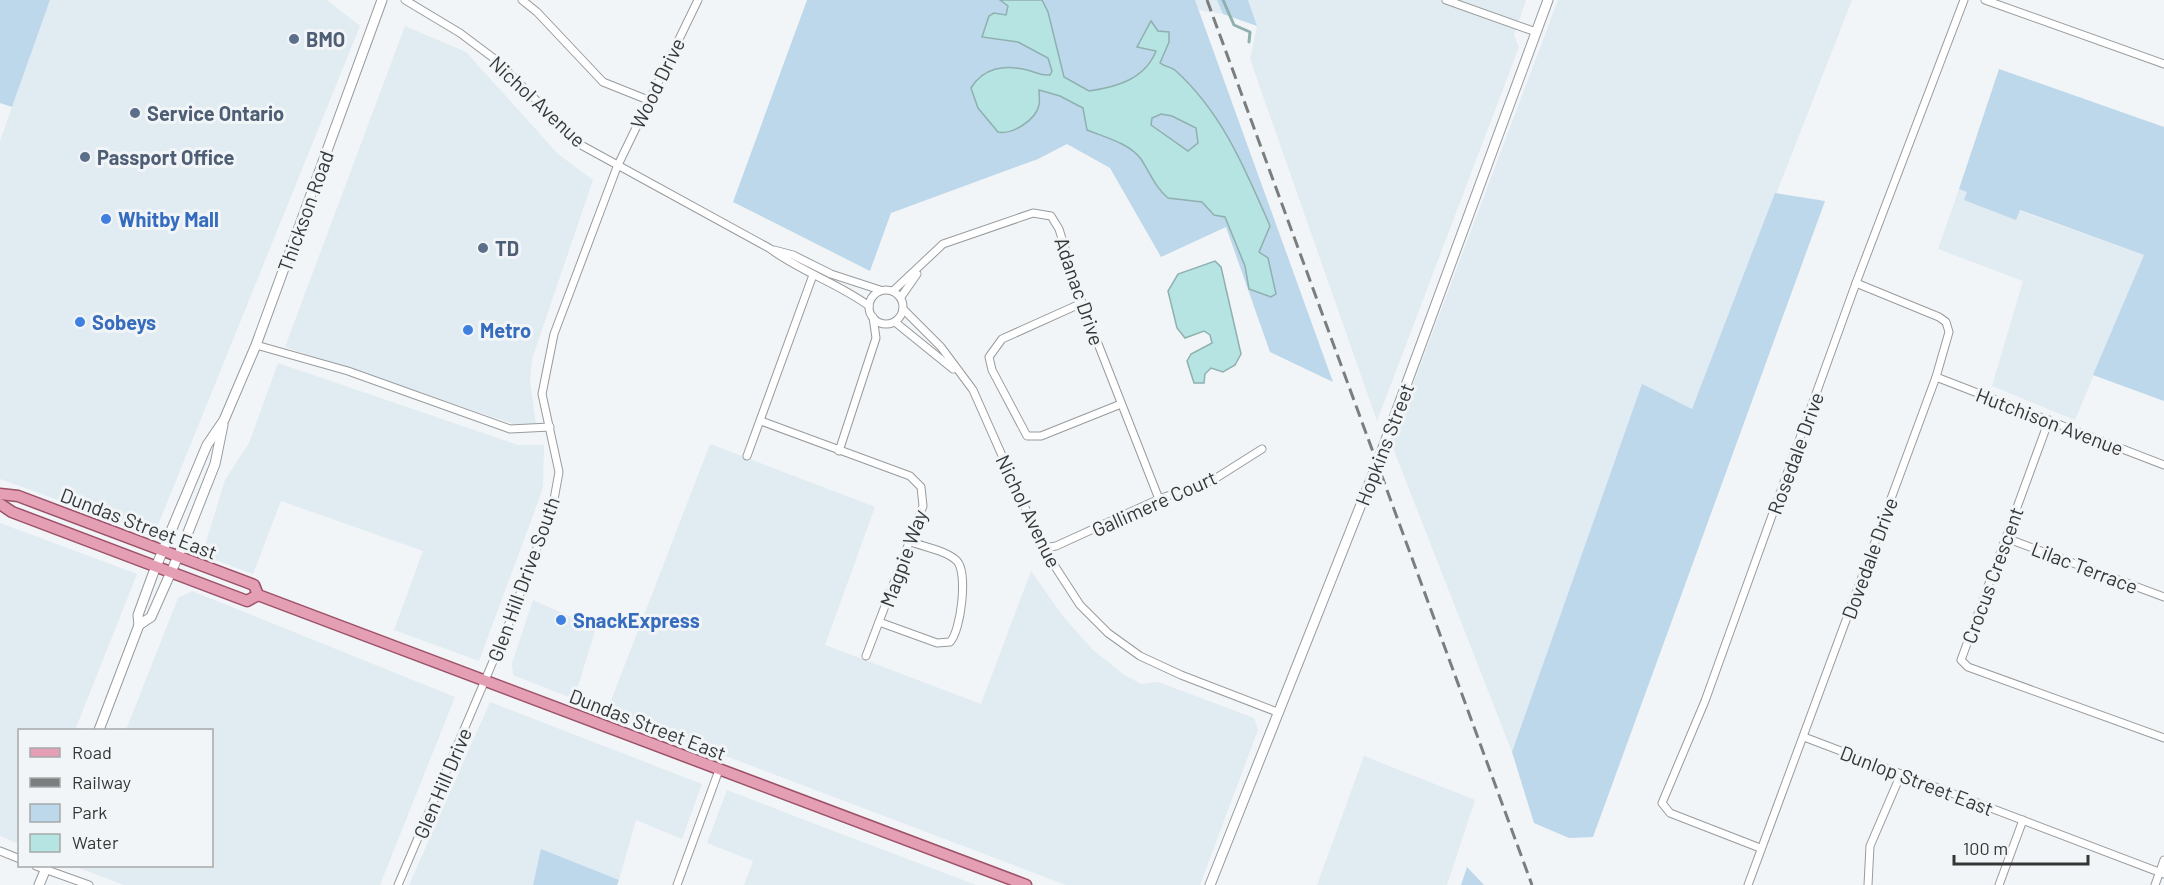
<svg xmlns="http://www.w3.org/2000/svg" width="2164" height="885" font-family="Barlow,sans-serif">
	<rect width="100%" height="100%" fill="#f2f5f7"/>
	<g fill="#e1ebf2">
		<path d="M50,0H327L360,26L154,535L0,479V141Z"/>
		<path d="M1195,0H1217L1223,14L1198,10Z"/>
		<path d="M1248,0H1526L1514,35L1519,47L1377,421L1250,59L1257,26Z"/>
		<path d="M1558,0H1852L1692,409L1642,385L1512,752L1391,443Z"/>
		<path d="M405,26L466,52L558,154L593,180L532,359L530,381L536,425H517L285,347Z"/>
		<path d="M1959,189L2144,255L2075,420L1992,386L2023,281L1938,249Z"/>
		<path d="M278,363L518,445H544L543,486L539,499L479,661L394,630L423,551L281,501L253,574L202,555L225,480L249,443Z"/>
		<path d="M710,444L875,507L825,645L981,704L1031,571L1062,615L1092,649L1123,674L1141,684L1158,682L1254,718L1258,730L1200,885H1066L607,711Z"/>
		<path d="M0,523L137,574L75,730H20L19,844L0,836Z"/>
		<path d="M192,591L455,697L380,885H124L74,866H212V730H126L178,598Z"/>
		<path d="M533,600L596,628L574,699L513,675L512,663Z"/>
		<path d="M490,702L702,784L682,839L636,820L619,880L542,850L533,885H409Z"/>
		<path d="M1364,756L1475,800L1447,885H1317Z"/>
		<path d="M727,790L802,819L976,885H744L753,861L707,843Z"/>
	</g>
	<g fill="#bdd7eb">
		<path d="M0,0H50L12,107L0,103Z"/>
		<path d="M807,0H1195L1333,382L1270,352L1226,227L1161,257L1110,168L1067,144L1038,159L891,213L870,271L733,202Z"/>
		<path d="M1217,0H1248L1257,26L1223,14Z"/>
		<path d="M1999,69L2164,127V401L2093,375L2144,255L2020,210L2016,220L1964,200L1967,192L1959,189Z"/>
		<path d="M1775,193L1825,201L1593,837L1569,838L1534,823L1512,752L1642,384L1692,409Z"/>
		<path d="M541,849L619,880L617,885H533Z"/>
		<path d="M1467,867L1484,885H1461Z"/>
	</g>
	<g fill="#b6e4e3" stroke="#8fb0af" stroke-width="1.5" fill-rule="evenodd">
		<path d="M1000,0H1042L1048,12L1064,77L1089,91C1117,87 1145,79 1156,51L1137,47L1151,21L1158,31L1169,32V42L1160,63C1165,67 1172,67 1176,71C1223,114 1245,169 1270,226L1259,252L1268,258L1276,294L1271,297L1249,289L1245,266L1225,217L1214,215L1202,202L1168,198C1155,187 1150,173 1141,159C1129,143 1104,137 1087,130L1083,108L1060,96L1039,90C1039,95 1040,100 1039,105C1036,120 1012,135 998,132L978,108L971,88C983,68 1004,64 1027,70C1036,72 1040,76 1050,75L1052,71L1048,58L1018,42L982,37L989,16L994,13L1006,15L1008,6ZM1161,114L1172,116L1196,128L1198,143L1188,151L1151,125L1152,118Z"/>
		<path d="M1215,261L1221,267L1241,354L1235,365L1223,372L1211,368L1205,374L1204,383H1194L1187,361L1191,354L1212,343L1210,335L1204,331L1185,338L1177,328L1168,291L1178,274Z"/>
	</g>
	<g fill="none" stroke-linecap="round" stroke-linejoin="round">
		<path stroke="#8fb0af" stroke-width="3" d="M1223,0L1234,25L1250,32L1249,42"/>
		<g stroke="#989b9d" stroke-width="9">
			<g id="minor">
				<path d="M405,0L460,33L496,60L581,145L769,248C801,272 838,283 869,306"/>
				<path d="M522,0L537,12L603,82L648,100"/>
				<path d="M1446,0L1536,32"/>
				<path d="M1985,0L2164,64"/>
				<path d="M774,250L793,255L831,274L880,290"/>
				<circle cx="886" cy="307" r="17"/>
				<path d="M893,291L943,244L1033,213L1051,216L1059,229L1082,303L1159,499"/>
				<path d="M901,297L917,274"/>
				<path d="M1082,303L1002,339L989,357L992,370L1027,436H1041L1121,404"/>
				<path d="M903,309L941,347L973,390L1043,548L1080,605L1108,633L1140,656L1181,675L1277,712"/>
				<path d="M895,322L953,369"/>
				<path d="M256,345L348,371L510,429L550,427"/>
				<path d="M1936,377L2164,465"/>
				<path d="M2049,420L1961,660L1968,667L2164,738"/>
				<path d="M761,421L910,476L921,487L923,506L866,656"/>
				<path d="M839,451L876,338L873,317"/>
				<path d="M747,456L813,275"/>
				<path d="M2006,538L2164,597"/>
				<path d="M1043,548L1056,546L1159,499L1213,480L1262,449"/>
				<path d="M879,622L937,643L950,642C961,631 968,573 957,561C946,550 923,547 909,541"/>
				<path d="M1804,737L2164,874"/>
				<path d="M1760,848L1670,813L1662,803L1705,701L1856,283L1964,0"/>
				<path d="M0,851L20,859"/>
				<path d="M36,866L89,885"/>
				<path d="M398,885L508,626L553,505L559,472L542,394L554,334L617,167L698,0"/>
				<path d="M677,885L719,770"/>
				<path d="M1748,885L1936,377L1949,332L1946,322L1939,317L1856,283"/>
				<path d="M1868,885L1870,846L1901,774"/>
				<path d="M1999,885L2023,820"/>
				<path d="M2155,885L2164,860"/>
			</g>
		</g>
		<g stroke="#989b9d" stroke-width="11">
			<g id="secondary">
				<path d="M139,625L151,617L183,545L215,464L223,425"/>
				<path d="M99,730L139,625L138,615L153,574L207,445L224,420L256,345L382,0"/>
				<path d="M39,885L47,866"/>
				<path d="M1210,885L1377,464L1548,0"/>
			</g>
		</g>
		<g stroke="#9c5168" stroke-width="13">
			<g id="primary">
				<path d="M0,494L18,496L254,585L258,595L1026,885"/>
				<path d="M0,504L12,512L247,601L258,595"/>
			</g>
		</g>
		<use href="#minor" stroke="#fff" stroke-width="7"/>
		<use href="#secondary" stroke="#fff" stroke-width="9"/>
		<use href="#primary" stroke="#e59fb5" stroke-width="10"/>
		<path stroke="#7b7e7e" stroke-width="3" stroke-dasharray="12 6" stroke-linecap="butt" d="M1207,0L1532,885"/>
	</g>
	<g fill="#5c6f8a" stroke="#f2f5f7" stroke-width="2">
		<circle cx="294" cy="39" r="6"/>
		<circle cx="135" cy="113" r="6"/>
		<circle cx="85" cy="157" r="6"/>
		<circle cx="483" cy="248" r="6"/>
	</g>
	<g fill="#3f7fe0" stroke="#f2f5f7" stroke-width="2">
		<circle cx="106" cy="219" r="6"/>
		<circle cx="80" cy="322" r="6"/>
		<circle cx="468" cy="330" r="6"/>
		<circle cx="561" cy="620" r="6"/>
	</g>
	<g text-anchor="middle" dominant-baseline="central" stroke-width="6" stroke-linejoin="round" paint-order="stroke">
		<g font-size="20" font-weight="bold" fill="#4e5e75" stroke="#f2f5f7" text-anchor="start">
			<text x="306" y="39">BMO</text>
			<text x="147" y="113">Service Ontario</text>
			<text x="97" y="157">Passport Office</text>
			<text x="495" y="248">TD</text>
		</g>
		<g font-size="20" fill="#353737" stroke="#f2f5f7">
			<text transform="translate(657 83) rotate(-64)">Wood Drive</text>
			<text transform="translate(538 101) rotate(43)">Nichol Avenue</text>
			<text transform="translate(305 211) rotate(-70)">Thickson Road</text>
			<text transform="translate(1080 291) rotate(71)">Adanac Drive</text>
			<text transform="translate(2050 421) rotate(21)">Hutchison Avenue</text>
			<text transform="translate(1384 444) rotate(-69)">Hopkins Street</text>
			<text transform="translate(1795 453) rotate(-70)">Rosedale Drive</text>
			<text transform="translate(1154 503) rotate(-24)">Gallimere Court</text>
			<text transform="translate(1029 511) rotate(64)">Nichol Avenue</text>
			<text transform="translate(139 523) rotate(21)">Dundas Street East</text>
			<text transform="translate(903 558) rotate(-70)">Magpie Way</text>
			<text transform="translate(1869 558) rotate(-70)">Dovedale Drive</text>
			<text transform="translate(2085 567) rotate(21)">Lilac Terrace</text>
			<text transform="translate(1992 575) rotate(-70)">Crocus Crescent</text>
			<text transform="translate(523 579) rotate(-70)">Glen Hill Drive South</text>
			<text transform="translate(648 724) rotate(21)">Dundas Street East</text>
			<text transform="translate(1917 780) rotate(21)">Dunlop Street East</text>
			<text transform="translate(442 783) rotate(-67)">Glen Hill Drive</text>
		</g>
		<g font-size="20" font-weight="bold" fill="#366cbe" stroke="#f2f5f7" text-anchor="start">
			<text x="118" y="219">Whitby Mall</text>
			<text x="92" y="322">Sobeys</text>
			<text x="480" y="330">Metro</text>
			<text x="573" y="620">SnackExpress</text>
		</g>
	</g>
	<rect x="18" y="729" width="195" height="138" fill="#f2f5f7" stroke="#a6a9aa" stroke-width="1.5"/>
	<rect x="30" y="748" width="30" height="9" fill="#e59fb5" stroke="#a6a9aa" stroke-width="1.5"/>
	<text x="72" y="759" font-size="18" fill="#353737">Road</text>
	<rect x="30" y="778" width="30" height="9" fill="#7b7e7e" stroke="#a6a9aa" stroke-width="1.5"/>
	<text x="72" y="789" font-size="18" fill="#353737">Railway</text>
	<rect x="30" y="804" width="30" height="18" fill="#bdd7eb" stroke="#a6a9aa" stroke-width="1.5"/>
	<text x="72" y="819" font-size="18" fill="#353737">Park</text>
	<rect x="30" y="834" width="30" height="18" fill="#b6e4e3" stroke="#a6a9aa" stroke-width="1.5"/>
	<text x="72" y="849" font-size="18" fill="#353737">Water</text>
	<path d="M1954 855v9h134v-9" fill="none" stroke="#353737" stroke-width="3"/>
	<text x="1963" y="855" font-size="18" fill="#353737" stroke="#f2f5f7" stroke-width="4.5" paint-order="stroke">100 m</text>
</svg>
